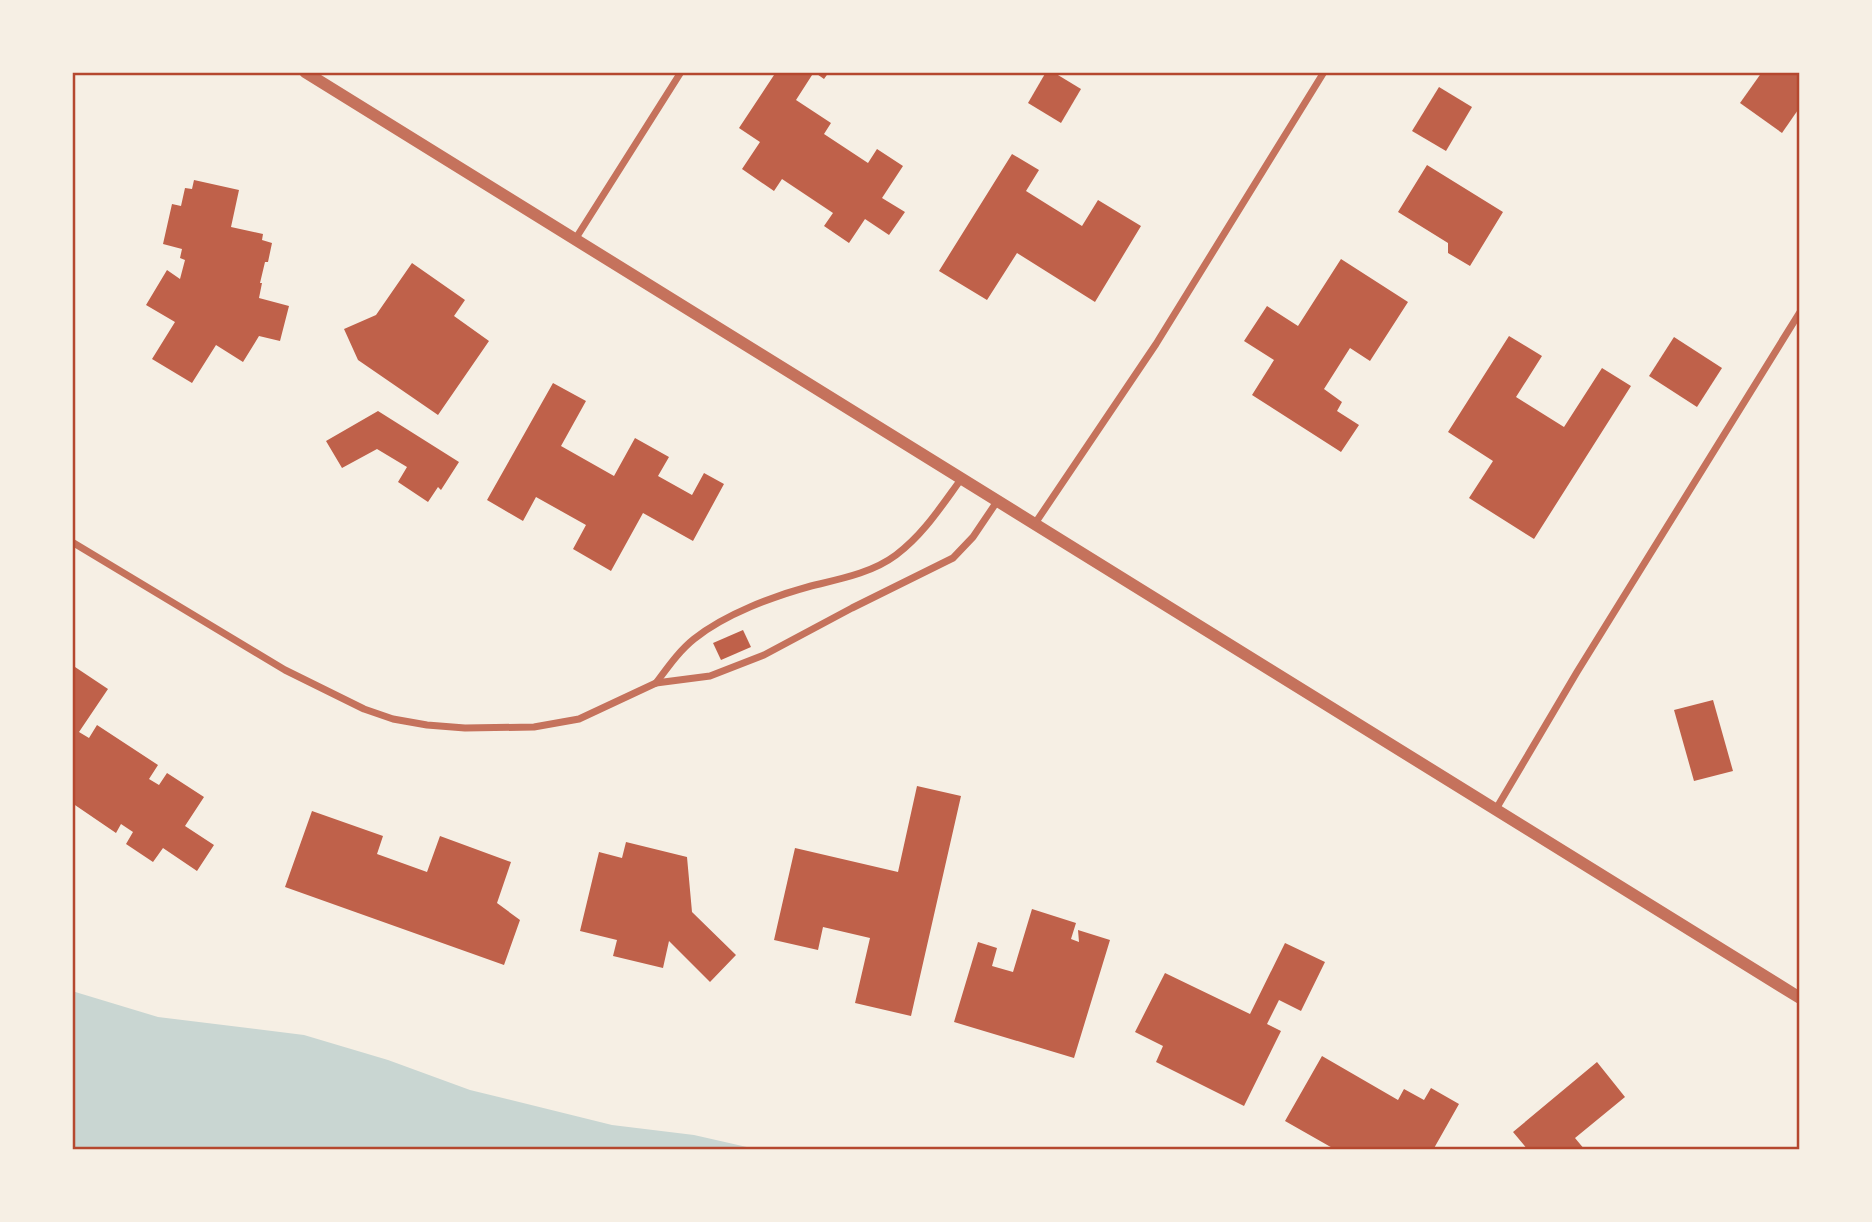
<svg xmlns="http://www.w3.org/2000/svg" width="1872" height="1222" font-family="'Varela Round',sans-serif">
	<rect width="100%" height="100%" fill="#f6efe4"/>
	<path fill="#c9d6d2" d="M72,991L158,1017L304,1035L388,1060L470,1090L612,1125L694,1135L760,1150H72Z"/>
	<g fill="#bf614a">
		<path d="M776,72H829L824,79L814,72L796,100L831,123L824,134L868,163L877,149L903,166L882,198L905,212L889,235L865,219L849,243L824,226L833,213L782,179L774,191L742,169L760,142L739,128Z"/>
		<path d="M1046,72H1053L1081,89L1061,123L1028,103Z"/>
		<path d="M1762,72H1800V107L1782,133L1740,103Z"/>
		<path d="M1439,87L1472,107L1446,151L1412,131Z"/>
		<path d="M1012,154L1039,170L1026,191L1082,226L1098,200L1141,226L1095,302L1017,253L987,300L939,271Z"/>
		<path d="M1427,165L1503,212L1470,266L1448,253V243L1398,212Z"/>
		<path d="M194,180L239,190L231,227L263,234L262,240L272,243L268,262H265L260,283H262L259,298L289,306L280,341L259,336L243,362L216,345L192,383L152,359L175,322L146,305L167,270L180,279L185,260L180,258L182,249L163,244L172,204L181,206L185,188L192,189Z"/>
		<path d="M1341,259L1408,302L1370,361L1350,348L1324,389L1342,402L1337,411L1359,425L1341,452L1252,395L1274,360L1244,341L1267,306L1298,326Z"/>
		<path d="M412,263L465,300L454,316L489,341L438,415L358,360L344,329L376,315Z"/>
		<path d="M1509,336L1542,356L1516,397L1564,427L1602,368L1631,386L1534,539L1469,498L1493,461L1448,432Z"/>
		<path d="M1674,337L1722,368L1697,407L1649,376Z"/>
		<path d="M553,383L586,401L561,446L614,476L635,438L669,457L658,476L692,495L704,473L724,484L693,541L643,513L611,571L573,549L586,525L536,497L523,521L487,500Z"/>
		<path d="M378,411L459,462L441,490L438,487L428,502L398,482L407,467L377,449L342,468L326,441Z"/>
		<path d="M743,630L751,647L721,660L713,643Z"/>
		<path d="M72,665L108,689L79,732L89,738L97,725L158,765L149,779L159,785L167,773L204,797L185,826L214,845L197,871L163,848L153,862L126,844L133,832L121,824L116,833L72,803Z"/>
		<path d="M1713,700L1733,771L1694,781L1674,710Z"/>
		<path d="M917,786L961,796L911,1016L855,1003L870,938L823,927L818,950L774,940L795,848L898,872Z"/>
		<path d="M312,811L383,836L377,854L427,872L440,836L511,862L497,903L520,920L504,965L285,887Z"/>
		<path d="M626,842L687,857L692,912L736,955L710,982L669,941L663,968L613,956L617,940L580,931L599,852L622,858Z"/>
		<path d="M1032,909L1076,923L1071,939L1079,942L1078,930L1110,940L1074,1058L954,1022L978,942L997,948L992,966L1013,972Z"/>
		<path d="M1285,943L1325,962L1301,1011L1279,1000L1267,1024L1281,1031L1244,1106L1156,1062L1163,1046L1135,1032L1165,973L1250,1014Z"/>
		<path d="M1322,1056L1398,1100L1404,1089L1424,1100L1431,1088L1459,1104L1433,1150H1336L1285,1121Z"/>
		<path d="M1597,1062L1625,1097L1575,1138L1585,1150H1528L1513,1132Z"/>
	</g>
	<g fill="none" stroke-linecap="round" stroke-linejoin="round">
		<g stroke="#c5725c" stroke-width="7">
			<path d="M576,238L681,72"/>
			<path d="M1036,522L1156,344L1324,72"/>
			<path d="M72,542L285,670L364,709L393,719L427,725L465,728L534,727L579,719L656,683L710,676L764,655L852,608L953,558L973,537L998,500"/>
			<path d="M656,683C668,667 679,651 694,639C725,614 774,596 811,586C840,579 872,573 896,555C924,534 942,505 962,478"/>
			<path d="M1496,809L1577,672L1800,312"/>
		</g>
		<path stroke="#c5725c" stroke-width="12" d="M305,72L1800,998"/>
	</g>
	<rect width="1872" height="1222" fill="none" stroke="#f6efe4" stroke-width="147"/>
	<rect x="74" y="74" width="1724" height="1074" fill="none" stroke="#b5482f" stroke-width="2.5"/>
</svg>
